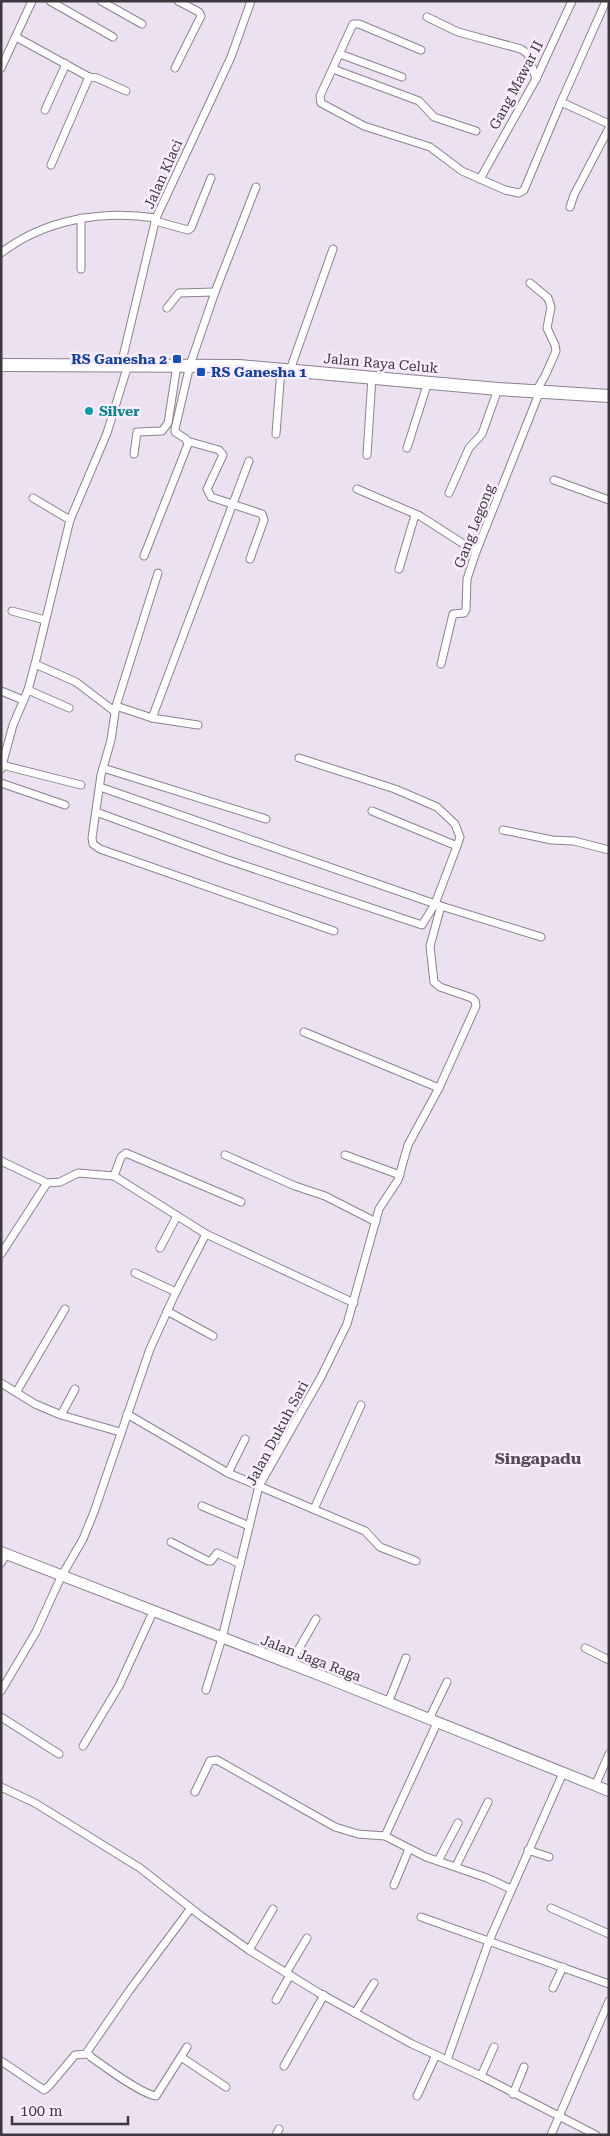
<svg xmlns="http://www.w3.org/2000/svg" width="610" height="2136" font-family="'Roboto Serif',serif">
	<rect width="100%" height="100%" fill="#ece1f0"/>
	<g fill="none" stroke-linecap="round" stroke-linejoin="round">
		<g stroke="#8b818f" stroke-width="9">
			<g id="street">
				<path d="M50,1L113,37"/>
				<path d="M101,1L142,24"/>
				<path d="M606,1L561,102L609,124"/>
				<path d="M427,17L458,32L521,49L528,54L536,79"/>
				<path d="M16,37L89,77L97,78L126,91"/>
				<path d="M421,50L359,24H353L320,96L321,103L364,126L430,147L462,171L505,190L519,193L524,190L561,102"/>
				<path d="M340,54L402,77"/>
				<path d="M1,68L32,1"/>
				<path d="M175,68L201,16L199,12L178,1"/>
				<path d="M333,69L419,101L434,117L476,131"/>
				<path d="M45,110L66,64"/>
				<path d="M51,165L89,77"/>
				<path d="M480,179L536,79L572,1"/>
				<path d="M570,207L574,195L609,128"/>
				<path d="M81,218V269"/>
				<path d="M155,221L188,230L191,228L211,178"/>
				<path d="M1,253C45,219 103,210 156,218"/>
				<path d="M530,283L548,298L551,307L547,328L555,345L556,351L545,376L536,391"/>
				<path d="M167,308L179,293L215,292"/>
				<path d="M121,365L156,218L231,57L251,1"/>
				<path d="M290,370L333,249"/>
				<path d="M276,434L281,369"/>
				<path d="M187,441L219,450L223,455L209,485L207,489L211,497L262,514L264,520L250,559"/>
				<path d="M407,448L428,382"/>
				<path d="M134,454L137,432L162,431L168,423L177,365"/>
				<path d="M367,455L372,377"/>
				<path d="M554,480L609,500"/>
				<path d="M357,489L420,516L476,552"/>
				<path d="M449,493L469,448L482,434L498,389"/>
				<path d="M33,498L70,520"/>
				<path d="M144,556L188,444L186,439L175,432V429L190,365L215,292L256,187"/>
				<path d="M399,569L415,515"/>
				<path d="M12,611L45,620"/>
				<path d="M35,664L76,682L114,711"/>
				<path d="M441,664L453,614L464,613L466,610L467,579L476,552L540,391"/>
				<path d="M28,690L69,708"/>
				<path d="M1,691L23,700"/>
				<path d="M116,706L158,573"/>
				<path d="M152,718L249,461"/>
				<path d="M198,725L152,718L116,706L111,740L101,775L92,838L93,844L100,849L334,931"/>
				<path d="M299,758L395,789L437,807L455,824L460,837L457,846"/>
				<path d="M2,765L81,785"/>
				<path d="M103,768L266,819"/>
				<path d="M1,769L13,725L28,690L35,664L70,520L107,433L128,365"/>
				<path d="M1,783L65,805"/>
				<path d="M100,787L441,906L541,937"/>
				<path d="M96,812L225,859L422,925L435,904L457,846L372,811"/>
				<path d="M503,830L552,840L574,841L609,850"/>
				<path d="M304,1032L439,1088"/>
				<path d="M225,1155L295,1186L325,1196L376,1222"/>
				<path d="M345,1155L400,1175"/>
				<path d="M1,1161L47,1183L60,1182L78,1173L114,1176L206,1234L354,1303"/>
				<path d="M114,1176L121,1157L126,1153L241,1202"/>
				<path d="M160,1248L177,1216"/>
				<path d="M1,1254L47,1183"/>
				<path d="M135,1273L176,1292"/>
				<path d="M167,1311L213,1336"/>
				<path d="M1,1383L35,1404L61,1415L120,1432"/>
				<path d="M17,1391L65,1309"/>
				<path d="M127,1414L228,1473L365,1531L380,1547L416,1561"/>
				<path d="M61,1415L75,1389"/>
				<path d="M228,1473L245,1439"/>
				<path d="M202,1506L249,1526"/>
				<path d="M314,1509L361,1405"/>
				<path d="M171,1542L208,1561H211L217,1553L240,1564"/>
				<path d="M1,1563L6,1554"/>
				<path d="M585,1648L609,1660"/>
				<path d="M290,1664L316,1619"/>
				<path d="M206,1690L222,1638L259,1486L321,1377L347,1324L379,1209L398,1180L408,1145L439,1088L476,1006L475,1001L472,998L440,987L434,982L430,946L441,906"/>
				<path d="M1,1691L36,1632L61,1577L83,1539L94,1512L150,1349L176,1292L206,1234"/>
				<path d="M388,1703L406,1658"/>
				<path d="M1,1717L59,1754"/>
				<path d="M429,1719L447,1682"/>
				<path d="M83,1746L119,1686L153,1612"/>
				<path d="M595,1786L609,1754"/>
				<path d="M1,1787L35,1803L140,1868L201,1916L249,1950L319,1993L412,2044L481,2076L596,2135"/>
				<path d="M195,1792L210,1761L217,1760L335,1827L358,1834L385,1836L426,1857L487,1878L511,1889"/>
				<path d="M385,1836L437,1723"/>
				<path d="M528,1850L549,1857"/>
				<path d="M438,1861L458,1823"/>
				<path d="M456,1866L488,1802"/>
				<path d="M394,1885L409,1849"/>
				<path d="M551,1908L609,1934"/>
				<path d="M421,1917L609,1984"/>
				<path d="M249,1950L273,1909"/>
				<path d="M286,1973L307,1938"/>
				<path d="M553,1988L563,1967"/>
				<path d="M276,2000L290,1975"/>
				<path d="M355,2013L374,1983"/>
				<path d="M187,2047L156,2096C141,2094 105,2067 91,2057L87,2052L129,1991L191,1908"/>
				<path d="M181,2057L226,2087"/>
				<path d="M447,2060L489,1941L563,1773"/>
				<path d="M1,2061L44,2090L49,2086L75,2055L87,2054"/>
				<path d="M284,2066L324,1995"/>
				<path d="M481,2076L494,2047"/>
				<path d="M513,2094L524,2067"/>
				<path d="M417,2096L436,2055"/>
				<path d="M276,2135L279,2129"/>
				<path d="M551,2135L609,2001"/>
			</g>
		</g>
		<g stroke="#8b818f" stroke-width="12">
			<path id="secondary" d="M1,1552L322,1676L609,1791"/>
		</g>
		<g stroke="#8b818f" stroke-width="14">
			<path id="highway" d="M1,365L239,366L498,389L609,396"/>
		</g>
		<use href="#street" stroke="#fff" stroke-width="7"/>
		<use href="#secondary" stroke="#fff" stroke-width="10"/>
		<use href="#highway" stroke="#fff" stroke-width="12"/>
	</g>
	<g fill="#1a4fb4" stroke="#f9eefd" stroke-width="2">
		<rect x="172" y="354" width="10" height="10" rx="2.5"/>
		<rect x="196" y="367" width="10" height="10" rx="2.5"/>
	</g>
	<circle fill="#0f9aa8" stroke="#f9eefd" stroke-width="2" cx="89" cy="411" r="5"/>
	<g text-anchor="middle" dominant-baseline="central" stroke-width="5" stroke-linejoin="round" paint-order="stroke">
		<g font-size="14" fill="#3d383e" stroke="#f9eefd">
			<text transform="translate(516 85) rotate(-62)">Gang Mawar II</text>
			<text transform="translate(163 174) rotate(-66)">Jalan Klaci</text>
			<text transform="translate(381 363) rotate(5)">Jalan Raya Celuk</text>
			<text transform="translate(474 526) rotate(-69)">Gang Legong</text>
			<text transform="translate(277 1433) rotate(-62)">Jalan Dukuh Sari</text>
			<text transform="translate(311 1658) rotate(21)">Jalan Jaga Raga</text>
		</g>
		<g font-size="14" font-weight="bold" fill="#164399" stroke="#f9eefd" text-anchor="end">
			<text x="167" y="359">RS Ganesha 2</text>
			<text x="211" y="372" text-anchor="start">RS Ganesha 1</text>
		</g>
		<g font-size="14" font-weight="bold" fill="#0d838f" stroke="#f9eefd" text-anchor="start">
			<text x="99" y="411">Silver</text>
		</g>
		<g font-size="16" font-weight="bold" fill="#554c59" stroke="#f9eefd">
			<text x="538" y="1458">Singapadu</text>
		</g>
	</g>
	<rect width="610" height="2136" fill="none" stroke="#3d383e" stroke-width="5"/>
	<path d="M12 2116v8h116v-8" fill="none" stroke="#3d383e" stroke-width="2.5"/>
	<text x="20" y="2116" font-size="15" fill="#3d383e" stroke="#f9eefd" stroke-width="4" paint-order="stroke">100 m</text>
</svg>
